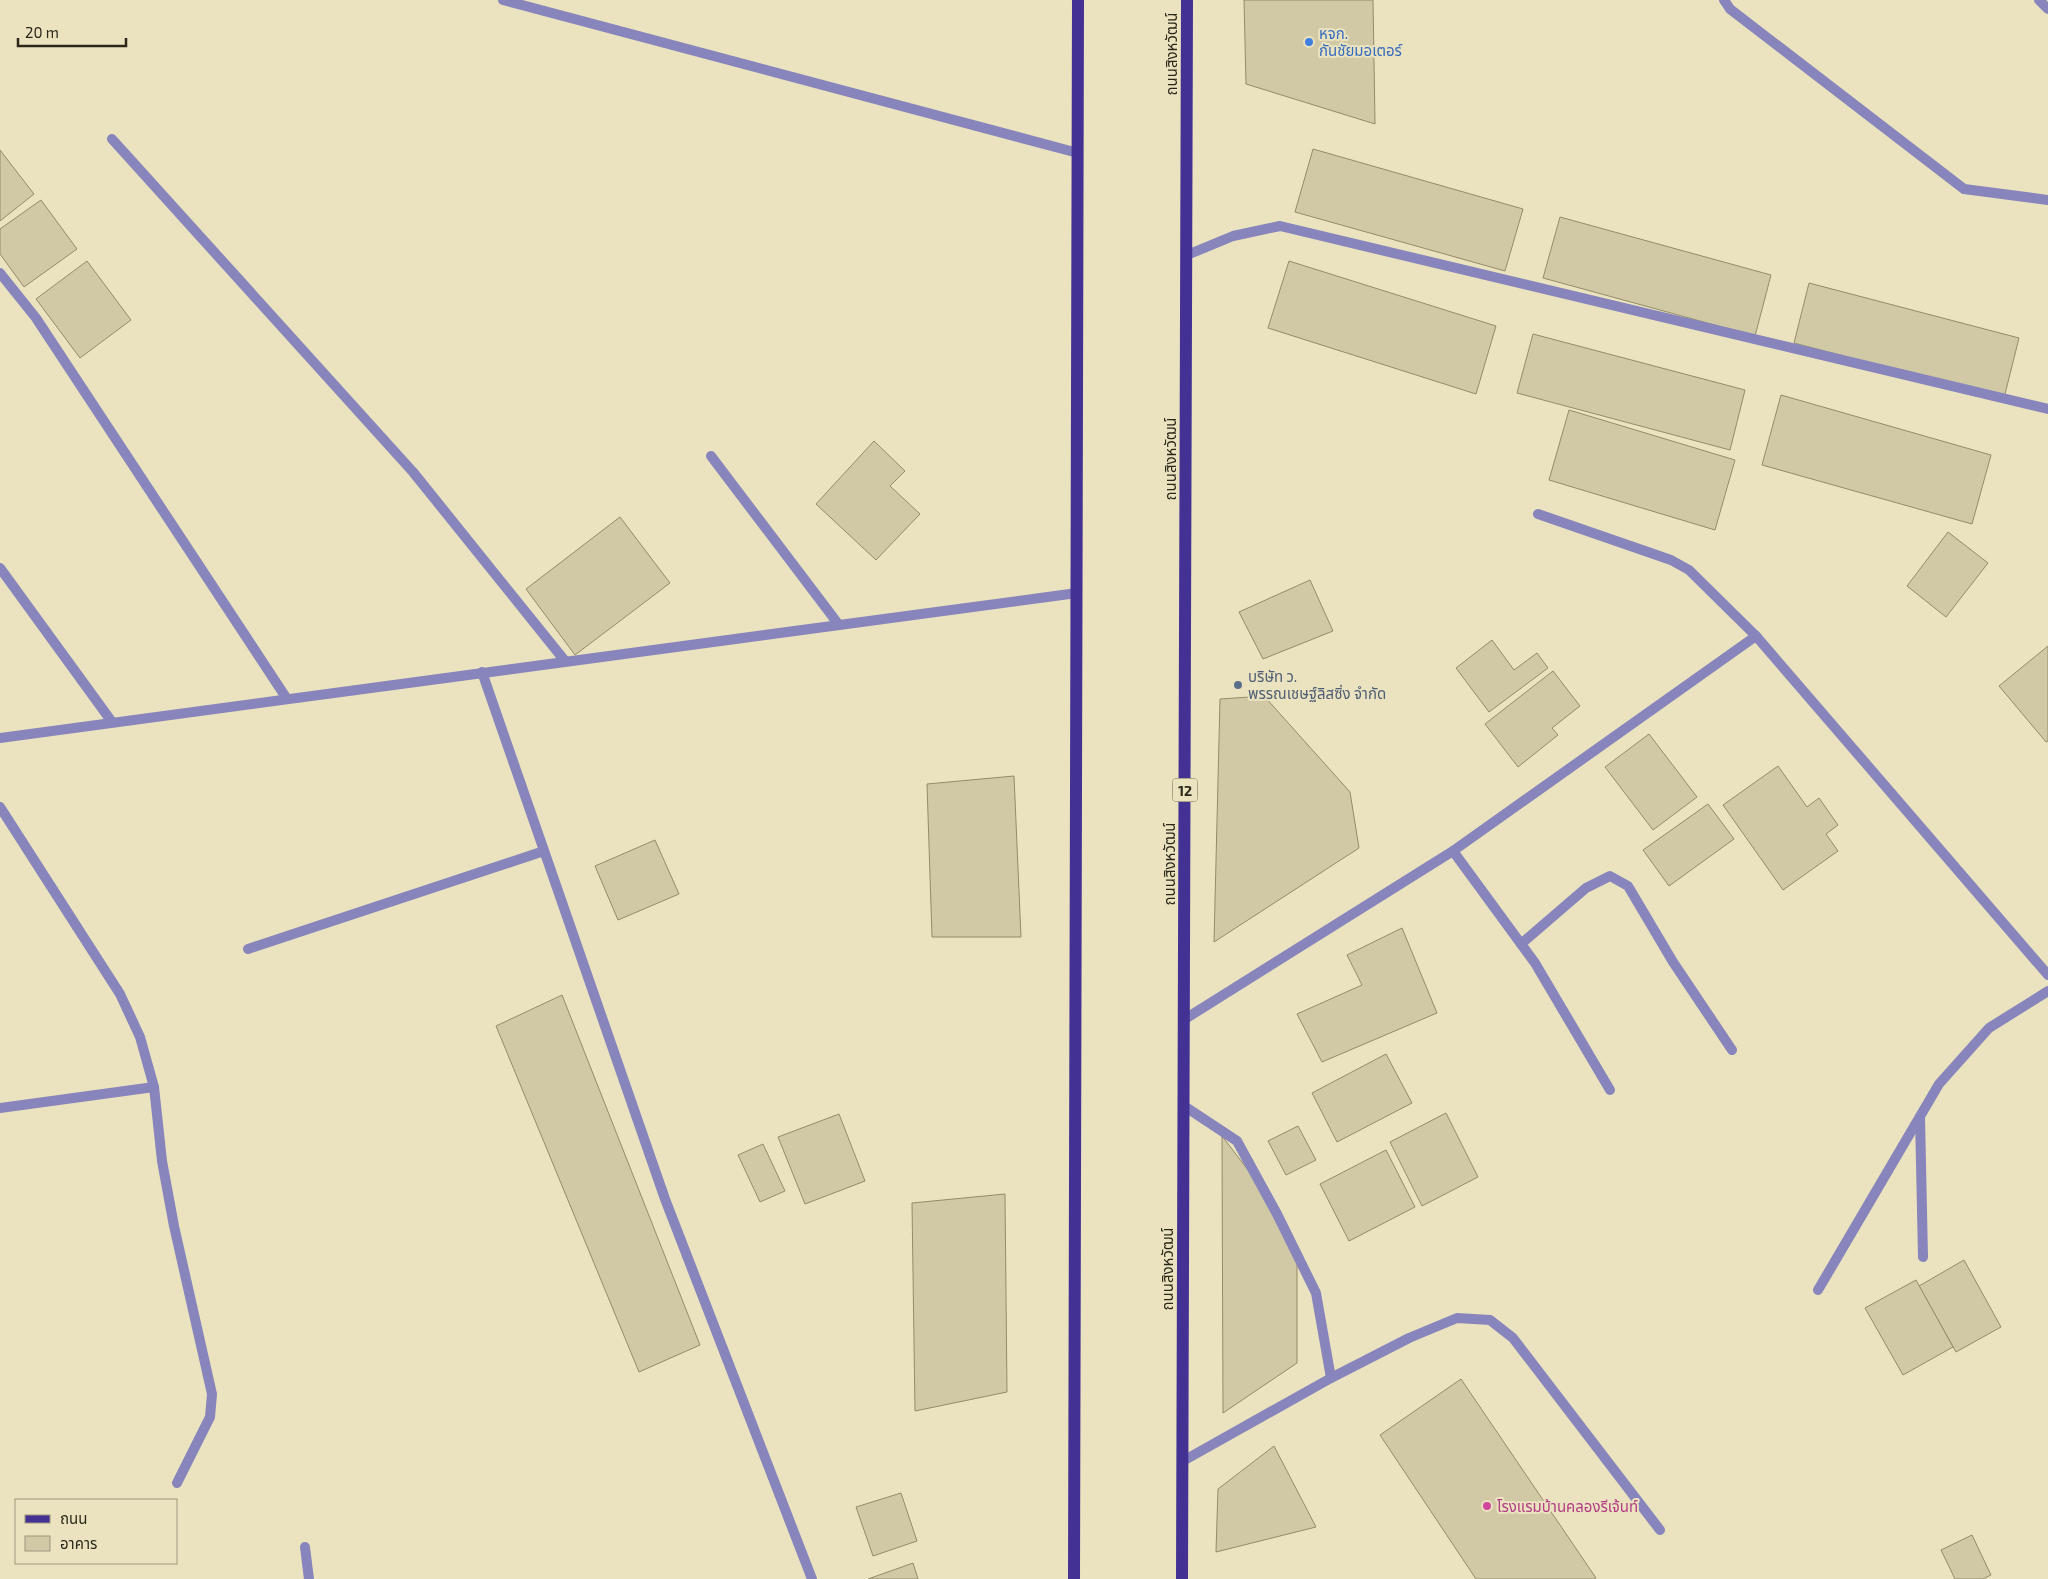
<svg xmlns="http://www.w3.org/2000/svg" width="2048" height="1579" font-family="'Exo 2','Noto Sans Thai',sans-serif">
	<rect width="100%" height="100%" fill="#ebe3bf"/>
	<g fill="#d1c9a5" stroke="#938b69">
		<path d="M1244,0H1373L1375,124L1246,84Z"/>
		<path d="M1313,149L1523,209L1505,271L1295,212Z"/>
		<path d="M0,150L34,194L0,221Z"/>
		<path d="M41,200L77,249L24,287L0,254V229Z"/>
		<path d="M1560,217L1771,275L1755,336L1543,278Z"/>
		<path d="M87,261L131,320L80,358L36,299Z"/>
		<path d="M1289,261L1496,326L1476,394L1268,328Z"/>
		<path d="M1809,283L2019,338L2004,398L1794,343Z"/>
		<path d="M1533,334L1745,390L1730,450L1517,393Z"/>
		<path d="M1781,395L1991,455L1972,524L1762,465Z"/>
		<path d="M1569,410L1735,460L1715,530L1549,480Z"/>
		<path d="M874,441L905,471L890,486L920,514L876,560L816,504Z"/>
		<path d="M620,517L670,583L575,655L526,589Z"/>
		<path d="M1948,532L1988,563L1946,617L1907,586Z"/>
		<path d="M1310,580L1333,631L1263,659L1239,612Z"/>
		<path d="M1492,640L1514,670L1537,653L1548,668L1489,712L1456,668Z"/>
		<path d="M2048,646V741L2046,742L1999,686Z"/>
		<path d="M1553,671L1580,706L1552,728L1558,735L1518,767L1485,724Z"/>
		<path d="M1264,696L1350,792L1359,848L1214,942L1220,699Z"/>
		<path d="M1649,734L1697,797L1653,830L1605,767Z"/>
		<path d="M1778,766L1807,807L1819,798L1838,825L1826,834L1838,851L1783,890L1723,805Z"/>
		<path d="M1014,776L1021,937H932L927,784Z"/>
		<path d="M1708,804L1734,839L1669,886L1643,850Z"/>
		<path d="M655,840L679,894L618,920L595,866Z"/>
		<path d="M1402,928L1437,1013L1322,1062L1297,1014L1362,985L1347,955Z"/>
		<path d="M562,995L700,1345L639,1372L496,1026Z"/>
		<path d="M1386,1054L1412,1103L1337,1142L1312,1093Z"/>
		<path d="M1446,1113L1478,1177L1422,1206L1390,1142Z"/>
		<path d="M839,1114L865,1181L805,1204L778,1137Z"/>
		<path d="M1298,1126L1316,1160L1286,1175L1268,1141Z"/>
		<path d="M1222,1136L1258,1183L1297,1256V1363L1223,1413Z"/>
		<path d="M763,1144L785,1191L760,1202L738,1155Z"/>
		<path d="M1386,1150L1415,1207L1349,1241L1320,1184Z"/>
		<path d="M1005,1194L1007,1392L915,1411L912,1203Z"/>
		<path d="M1964,1260L2001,1327L1956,1352L1919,1286Z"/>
		<path d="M1916,1280L1953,1347L1903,1375L1865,1308Z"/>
		<path d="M1461,1379L1596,1578L1594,1579H1476L1380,1435Z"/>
		<path d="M1274,1446L1316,1527L1216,1552L1218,1489Z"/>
		<path d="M901,1493L917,1541L873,1556L856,1507Z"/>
		<path d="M1972,1535L1991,1575L1983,1579H1955L1941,1550Z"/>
		<path d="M913,1563L918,1579H868Z"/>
	</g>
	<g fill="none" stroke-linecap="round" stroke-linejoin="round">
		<g stroke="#8785bc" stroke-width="10">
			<path d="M711,456L839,625"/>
			<path d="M1920,1117L1923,1257"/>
		</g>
		<g stroke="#8785bc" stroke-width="10">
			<path d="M503,0L1078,153"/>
			<path d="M1724,0L1730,9L1964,189L2048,200"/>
			<path d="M2039,0L2048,9"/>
			<path d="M112,139L413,472L565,661"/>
			<path d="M1187,255L1233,236L1280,226L2048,409"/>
			<path d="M0,273L36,318L287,699"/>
			<path d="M1538,514L1671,560L1689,570L1756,636"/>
			<path d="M0,568L112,722"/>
			<path d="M482,672L665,1199L812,1579"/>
			<path d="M0,738L1077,593"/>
			<path d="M0,807L120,994L140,1037L154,1087L162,1161L174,1226L212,1394L210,1417L177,1483"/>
			<path d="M1453,851L1535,963L1610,1090"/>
			<path d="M1521,944L1586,888L1610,876L1628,886L1673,962L1732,1050"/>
			<path d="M248,949L544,851"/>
			<path d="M1185,1019L1453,851L1756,636L2048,975"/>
			<path d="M1184,1106L1237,1141L1277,1214L1316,1293L1331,1378"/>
			<path d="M0,1108L154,1087"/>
			<path d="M1818,1290L1939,1084L1989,1028L2048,991"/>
			<path d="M1183,1461L1331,1378L1409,1338L1457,1318L1490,1320L1513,1338L1660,1530"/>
			<path d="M305,1547L309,1579"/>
		</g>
		<g stroke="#443194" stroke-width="12">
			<path d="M1074,1579L1078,0"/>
			<path d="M1182,1579L1187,0"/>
		</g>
	</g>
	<circle fill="#3f7fe0" stroke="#ebe3bf" stroke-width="2" cx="1309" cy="42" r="5"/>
	<circle fill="#5c6f8a" stroke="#ebe3bf" stroke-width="2" cx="1238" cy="685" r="5"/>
	<circle fill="#d1479c" stroke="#ebe3bf" stroke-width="2" cx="1487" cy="1506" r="5"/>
	<g text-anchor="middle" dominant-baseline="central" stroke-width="4" stroke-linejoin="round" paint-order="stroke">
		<rect fill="#ebe3bf" stroke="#65604c" stroke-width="1" x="1172.5" y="778.5" width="25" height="23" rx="4"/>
		<g font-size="14" font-weight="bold" fill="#2b281a">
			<text x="1185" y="790">12</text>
		</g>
		<g font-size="15" fill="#366cbe" stroke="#ebe3bf" text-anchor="start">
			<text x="1319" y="33">หจก.<tspan x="1319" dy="17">กันชัยมอเตอร์</tspan></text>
		</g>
		<g font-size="15" fill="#2b281a" stroke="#ebe3bf">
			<text transform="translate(1171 54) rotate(-90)">ถนนสิงหวัฒน์</text>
			<text transform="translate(1170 459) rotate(-90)">ถนนสิงหวัฒน์</text>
			<text transform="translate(1169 864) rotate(-90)">ถนนสิงหวัฒน์</text>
			<text transform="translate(1167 1269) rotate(-90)">ถนนสิงหวัฒน์</text>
		</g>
		<g font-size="15" fill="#4e5e75" stroke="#ebe3bf" text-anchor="start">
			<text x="1248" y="676">บริษัท ว.<tspan x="1248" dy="17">พรรณเชษฐ์ลิสซิ่ง จำกัด</tspan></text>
		</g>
		<g font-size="15" fill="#b23c85" stroke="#ebe3bf" text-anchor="start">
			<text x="1497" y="1506">โรงแรมบ้านคลองรีเจ้นท์</text>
		</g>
	</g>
	<rect x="15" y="1499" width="162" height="65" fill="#ebe3bf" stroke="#9e987d"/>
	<rect x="25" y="1515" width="25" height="8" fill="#443194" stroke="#9e987d"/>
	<text x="60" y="1524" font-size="15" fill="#2b281a">ถนน</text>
	<rect x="25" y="1536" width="25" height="15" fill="#d1c9a5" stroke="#9e987d"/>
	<text x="60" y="1549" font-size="15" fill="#2b281a">อาคาร</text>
	<path d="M18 38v8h108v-8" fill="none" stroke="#2b281a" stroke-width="2.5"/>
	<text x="25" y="38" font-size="15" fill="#2b281a" stroke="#ebe3bf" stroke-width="4" paint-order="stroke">20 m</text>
</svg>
